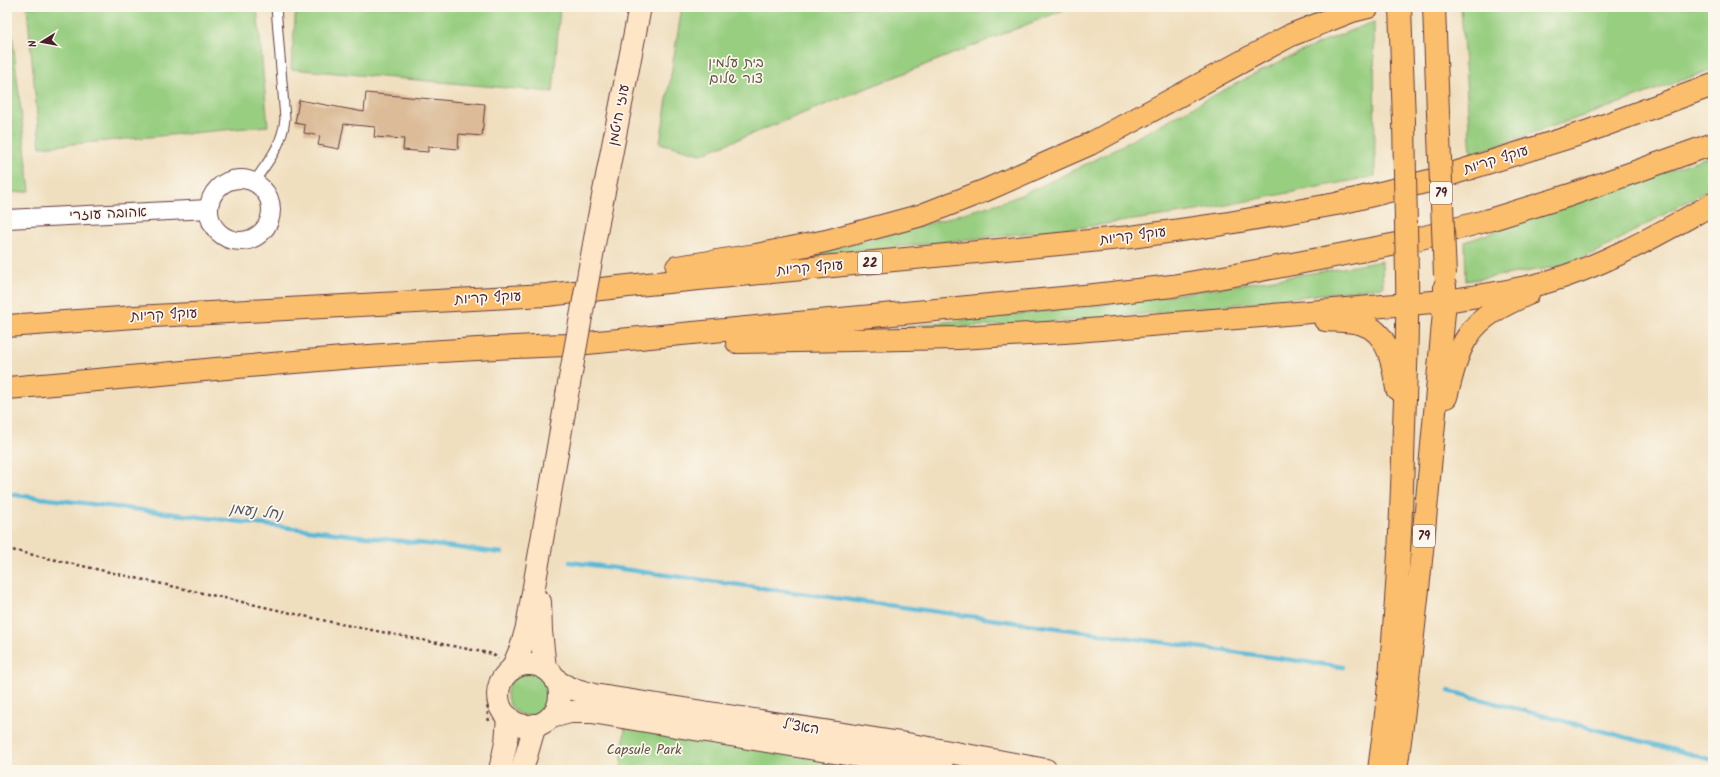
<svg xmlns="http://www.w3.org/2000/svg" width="1720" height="777" font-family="Kalam,'Playpen Sans Hebrew',sans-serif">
	<rect width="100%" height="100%" fill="#fbf7ec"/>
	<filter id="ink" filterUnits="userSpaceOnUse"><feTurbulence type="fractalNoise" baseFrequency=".025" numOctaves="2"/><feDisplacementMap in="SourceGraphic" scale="8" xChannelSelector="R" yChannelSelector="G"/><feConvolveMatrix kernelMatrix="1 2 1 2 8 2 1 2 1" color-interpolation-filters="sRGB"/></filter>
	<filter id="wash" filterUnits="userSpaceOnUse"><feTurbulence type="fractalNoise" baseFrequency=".012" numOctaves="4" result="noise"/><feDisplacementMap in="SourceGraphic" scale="16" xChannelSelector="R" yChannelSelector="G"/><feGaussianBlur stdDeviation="0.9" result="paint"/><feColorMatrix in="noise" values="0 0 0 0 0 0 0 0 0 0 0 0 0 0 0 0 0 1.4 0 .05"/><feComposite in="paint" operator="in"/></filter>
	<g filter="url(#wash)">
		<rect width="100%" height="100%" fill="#f0dfbf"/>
		<g fill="#97ce80" stroke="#707656">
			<path d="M7,7H9L30,191L7,193Z"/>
			<path d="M27,7H257L268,126L40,147Z"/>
			<path d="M296,7H560L553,92L291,69Z"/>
			<path d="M682,7H1071L701,154L660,143Z"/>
			<path d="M1473,7H1713V69L1592,113L1471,154L1461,8Z"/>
			<path d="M1374,22L1375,176L1196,211L1084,227L793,258C851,245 908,231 964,213C981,208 999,204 1016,197C1138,145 1248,66 1374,22Z"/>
			<path d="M1713,155V187L1597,252L1556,267L1466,281L1465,242Z"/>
			<path d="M1382,261L1383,287C1220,306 1057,328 893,328L1134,301L1325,271Z"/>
			<circle cx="529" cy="694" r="22"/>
			<path d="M625,727L895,770H621Z"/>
		</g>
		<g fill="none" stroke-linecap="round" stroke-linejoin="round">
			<g stroke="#59b8d7" stroke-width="4.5">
				<path d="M7,494L502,553"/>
				<path d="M570,562L1343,667"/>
				<path d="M1449,691L1713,760"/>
			</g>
		</g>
		<g id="blocks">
			<path fill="#dcbc98" d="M366,93L485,104L482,136L459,134L458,149L428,146V152L403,150L404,139L374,137L375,127L344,124L339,149L318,145L320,136L304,133L305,125L295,123L299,100L364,112Z"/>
		</g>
	</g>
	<g filter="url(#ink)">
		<use href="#blocks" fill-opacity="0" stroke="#633c41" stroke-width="1"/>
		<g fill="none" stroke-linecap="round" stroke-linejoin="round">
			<g stroke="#633c41" stroke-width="11">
				<path id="lane" d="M254,182C269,160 282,146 285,119L276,7"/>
			</g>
			<g stroke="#633c41" stroke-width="20">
				<g id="street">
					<circle cx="240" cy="210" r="31"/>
					<path d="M7,219L209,209"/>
				</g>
			</g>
			<g stroke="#633c41" stroke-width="24">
				<g id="secondary">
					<path d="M598,222L640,7"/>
					<path d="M540,602L541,631L545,668"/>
					<circle cx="529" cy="695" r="31"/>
					<path d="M512,669L521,648L527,627L567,395"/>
					<path d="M557,682L570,688L594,695L907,744L1046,770"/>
					<path d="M551,717L570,712H592L943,770"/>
					<path d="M500,770L506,743L508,717"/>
					<path d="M522,770L535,725"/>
				</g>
			</g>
			<g stroke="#633c41" stroke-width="24">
				<g id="highway">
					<path d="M1400,7L1404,122"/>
					<path d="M1434,7L1438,112"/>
					<path d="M677,267L756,255L826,241L922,215L986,190L1090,144L1291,35L1352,11L1368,7"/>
					<path d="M1325,320C1337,321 1351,320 1362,324C1389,332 1393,365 1397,389"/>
					<path d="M7,326L135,317L547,295L637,285L1131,237L1223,224L1336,204L1429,181L1586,132L1713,85"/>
					<path d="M737,342L959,338L1064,332L1445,301C1479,296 1514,291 1547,282C1606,265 1660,233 1713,204"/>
					<path d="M7,388C193,372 379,351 566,345L1094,295L1172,286L1240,274L1402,243L1489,220L1570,195L1713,144"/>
					<path d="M1446,397C1452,377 1456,353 1468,336C1481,315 1506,304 1528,294"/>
					<path d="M1379,770C1395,656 1401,541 1404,426C1406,376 1408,325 1407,275"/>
					<path d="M1396,770C1418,614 1431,457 1445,301V286"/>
				</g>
			</g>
			<g stroke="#633c41" stroke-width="2.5" stroke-dasharray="3 3" stroke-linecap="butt">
				<path d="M7,549L331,622L493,654L498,659"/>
				<path d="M489,721C485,706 490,687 495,673"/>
			</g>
			<use href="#lane" stroke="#fff" stroke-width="9"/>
			<use href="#street" stroke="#fff" stroke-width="18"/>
			<use href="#secondary" stroke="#fde5c5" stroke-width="22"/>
			<use href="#highway" stroke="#fabe6d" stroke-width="22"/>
			<g stroke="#633c41" stroke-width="24" stroke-linecap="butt">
				<path id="secondary-bridge" d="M567,395L598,222"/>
			</g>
			<g stroke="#633c41" stroke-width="24" stroke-linecap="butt">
				<g id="highway-bridge">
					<path d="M1438,112L1445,275"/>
					<path d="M1404,122L1407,275"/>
				</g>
			</g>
			<use href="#secondary-bridge" stroke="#fde5c5" stroke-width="22"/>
			<use href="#highway-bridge" stroke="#fabe6d" stroke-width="22"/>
		</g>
	</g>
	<g text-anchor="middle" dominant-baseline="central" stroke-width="3.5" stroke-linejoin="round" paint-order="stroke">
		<g fill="#fbf7ec" stroke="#7f6065" stroke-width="1">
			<rect x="1430" y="182" width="22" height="22" rx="3"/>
			<rect x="858" y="252" width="24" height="22" rx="3"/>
			<rect x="1413" y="525" width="22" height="22" rx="3"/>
		</g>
		<g font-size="13" font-weight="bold" fill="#4a1f2b">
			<text x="1441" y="193">79</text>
			<text x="870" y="263">22</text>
			<text x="1424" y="536">79</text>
		</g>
		<g font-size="14" fill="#615444" stroke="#fbf7ec">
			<text x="736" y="63">בית עלמין<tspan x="736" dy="16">צור שלום</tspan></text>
			<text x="644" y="750">Capsule Park</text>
		</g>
		<g font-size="14" fill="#4a1f2b" stroke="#fbf7ec">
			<text transform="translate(619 115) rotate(-79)">עוזי חיטמן</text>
			<text transform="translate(1496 160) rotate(-17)">עוקף קריות</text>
			<text transform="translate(108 214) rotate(-3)">אהובה עוזרי</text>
			<text transform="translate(1133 236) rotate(-7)">עוקף קריות</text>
			<text transform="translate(810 268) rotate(-5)">עוקף קריות</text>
			<text transform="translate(488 298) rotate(-3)">עוקף קריות</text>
			<text transform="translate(164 315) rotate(-3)">עוקף קריות</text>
			<text transform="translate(801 727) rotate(9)">האצ"ל</text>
		</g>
		<g font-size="15" font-style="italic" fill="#4f5567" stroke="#fbf7ec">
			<text transform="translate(256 512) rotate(7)">נחל נעמן</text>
		</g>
	</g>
	<rect width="1720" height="777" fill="none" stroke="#fbf7ec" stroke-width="24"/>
	<g transform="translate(42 42) rotate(259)" stroke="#fbf7ec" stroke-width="3" paint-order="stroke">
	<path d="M0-3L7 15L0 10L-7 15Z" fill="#4a1f2b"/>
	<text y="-6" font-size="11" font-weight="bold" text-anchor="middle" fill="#4a1f2b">N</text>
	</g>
</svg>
